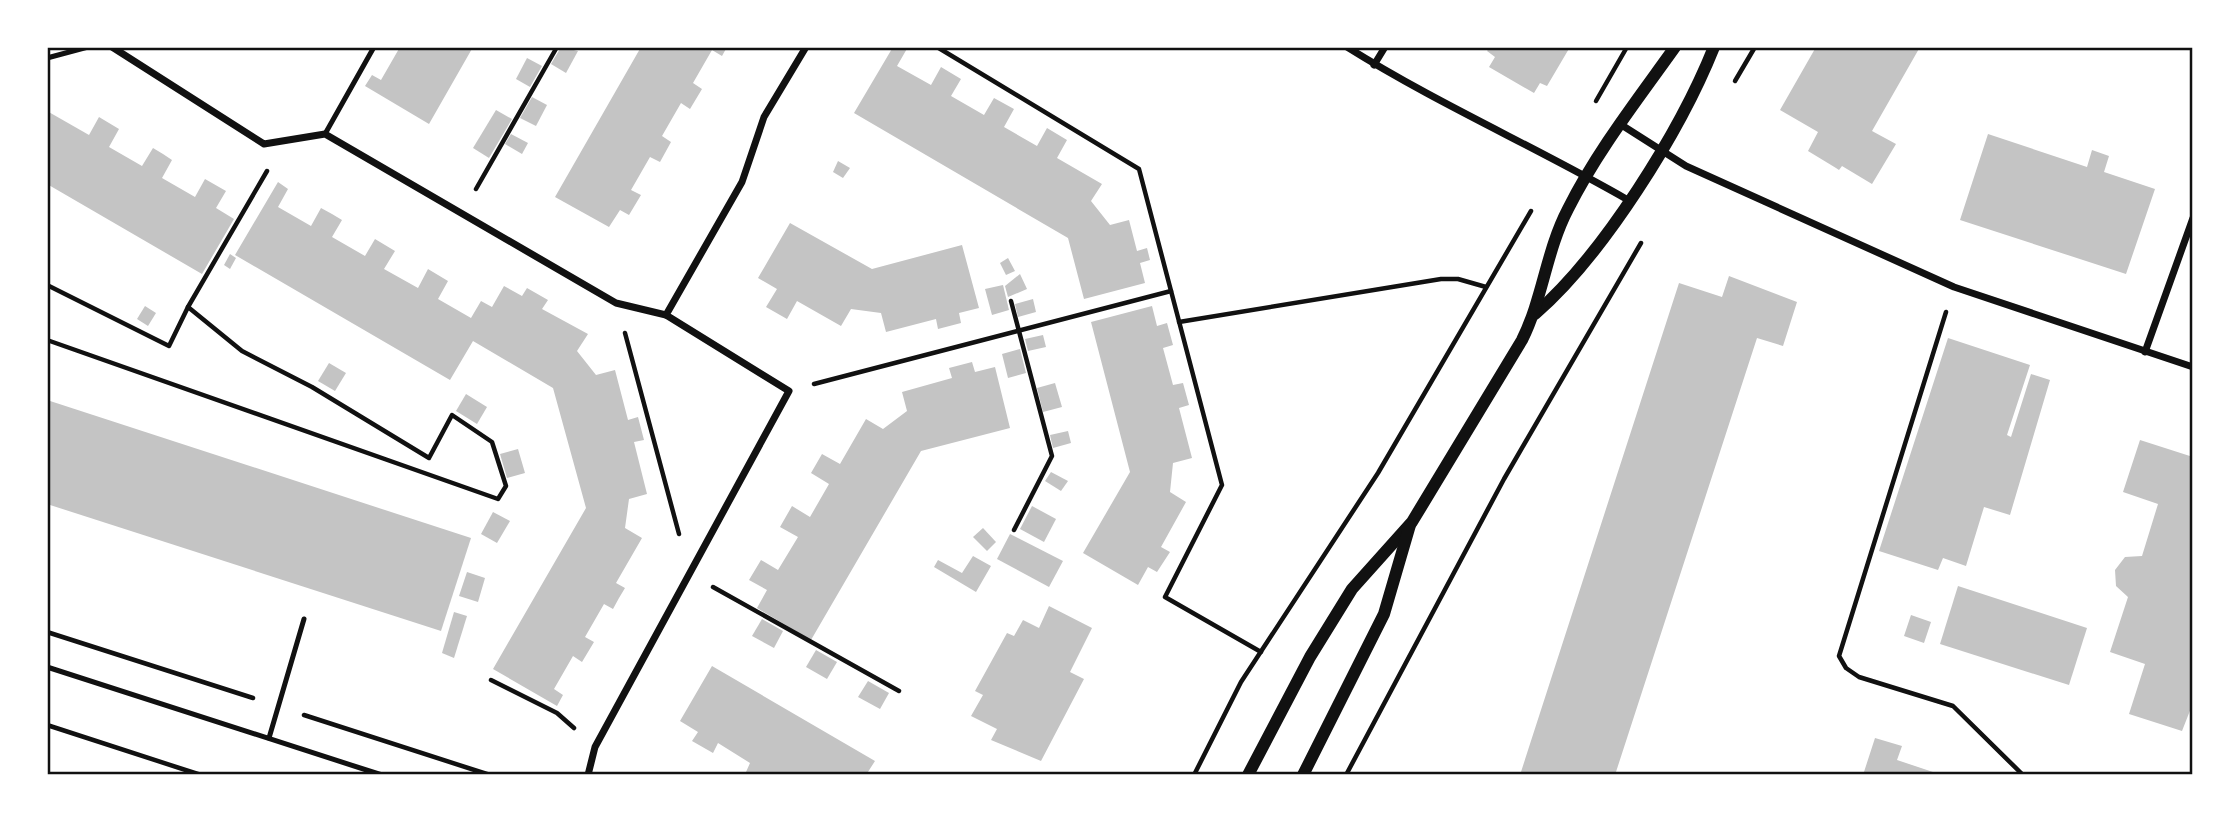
<svg xmlns="http://www.w3.org/2000/svg" width="2240" height="822" font-family="'Source Serif 4',serif">
	<rect width="100%" height="100%" fill="#fff"/>
	<g fill="#c4c4c4">
		<path d="M400,47H473L429,124L365,86L372,75L381,80Z"/>
		<path d="M561,47L578,51L566,73L551,64Z"/>
		<path d="M641,47H727L722,56L712,50L693,83L702,89L690,109L681,103L662,136L671,142L660,162L650,157L631,190L641,195L629,215L620,210L609,227L555,197Z"/>
		<path d="M893,47H908L897,66L931,85L941,67L961,79L951,96L984,115L994,98L1014,109L1004,127L1037,146L1047,128L1067,140L1057,158L1102,184L1091,201L1110,225L1129,220L1137,251L1147,248L1150,260L1140,263L1145,283L1084,299L1068,238L854,113Z"/>
		<path d="M1490,47H1570L1547,86L1540,83L1534,93L1489,67L1495,57L1487,51Z"/>
		<path d="M1816,47H1920L1872,131L1896,144L1872,184L1842,166L1839,170L1836,168L1808,151L1818,132L1780,110Z"/>
		<path d="M527,58L542,66L530,87L516,79Z"/>
		<path d="M532,97L547,105L536,126L520,118Z"/>
		<path d="M496,110L512,119L489,158L473,148Z"/>
		<path d="M47,111L89,135L99,117L119,129L109,147L142,166L153,148L163,154L172,160L162,178L195,197L205,179L226,191L216,208L234,219L202,274L47,184Z"/>
		<path d="M511,134L528,143L522,154L505,144Z"/>
		<path d="M1988,134L2087,167L2092,150L2109,156L2104,172L2155,189L2126,274L1960,220Z"/>
		<path d="M838,161L850,168L843,178L833,172Z"/>
		<path d="M278,182L288,189L278,207L311,226L321,208L332,214L342,220L332,237L365,256L375,239L395,251L384,269L418,288L428,269L448,281L438,299L471,318L481,301L492,307L504,286L522,296L527,288L548,300L542,309L588,334L577,351L596,375L615,370L628,420L638,417L644,440L634,442L647,494L629,499L625,528L642,538L616,583L625,588L619,598L613,609L604,604L585,637L594,642L582,662L573,656L554,689L563,695L557,706L493,669L586,508L553,388L473,341L450,380L235,255Z"/>
		<path d="M790,223L872,269L962,245L979,308L959,313L961,323L938,329L936,319L886,332L881,313L851,309L841,326L797,301L787,319L766,307L777,289L758,278Z"/>
		<path d="M230,254L236,258L230,269L224,265Z"/>
		<path d="M1008,258L1015,271L1006,275L1000,263Z"/>
		<path d="M1020,274L1027,289L1008,297L1005,286Z"/>
		<path d="M1729,276L1797,302L1783,346L1757,338L1615,775H1520L1679,283L1722,297Z"/>
		<path d="M1003,285L1009,310L992,315L985,289Z"/>
		<path d="M1033,299L1036,312L1018,317L1015,304Z"/>
		<path d="M145,306L156,313L148,326L137,319Z"/>
		<path d="M1152,306L1157,326L1167,323L1173,345L1163,348L1173,385L1183,383L1189,405L1179,408L1192,458L1173,463L1170,492L1186,502L1161,547L1170,552L1157,572L1148,567L1138,585L1083,553L1130,472L1091,322Z"/>
		<path d="M1043,335L1046,347L1028,351L1025,339Z"/>
		<path d="M1948,338L2030,365L2007,435L2011,437L2031,374L2050,380L2010,515L1984,507L1966,566L1943,558L1938,570L1879,551Z"/>
		<path d="M1020,349L1026,373L1008,378L1002,354Z"/>
		<path d="M972,362L975,372L995,367L1010,428L921,451L811,640L757,608L767,590L749,580L761,560L778,570L798,537L780,527L792,506L810,517L829,484L811,473L822,454L840,464L866,419L883,429L907,411L902,392L952,378L949,368Z"/>
		<path d="M329,363L346,373L335,391L318,381Z"/>
		<path d="M1055,383L1062,407L1043,412L1037,388Z"/>
		<path d="M466,394L487,407L477,424L456,411Z"/>
		<path d="M47,400L471,538L441,631L47,504Z"/>
		<path d="M1068,431L1071,443L1053,448L1050,435Z"/>
		<path d="M2140,440L2193,457V703L2182,731L2129,714L2145,664L2110,652L2128,597L2116,586L2115,570L2125,557L2142,556L2158,504L2123,492Z"/>
		<path d="M518,449L525,473L507,478L500,454Z"/>
		<path d="M1051,472L1068,481L1061,491L1045,481Z"/>
		<path d="M1032,506L1056,519L1044,542L1020,529Z"/>
		<path d="M493,512L510,521L497,543L481,534Z"/>
		<path d="M983,528L996,542L987,551L973,537Z"/>
		<path d="M1010,534L1063,561L1049,587L997,559Z"/>
		<path d="M973,556L991,566L976,592L934,567L938,560L962,573Z"/>
		<path d="M467,572L485,578L478,602L459,596Z"/>
		<path d="M1958,586L2087,628L2069,685L1940,644Z"/>
		<path d="M1049,606L1092,628L1070,672L1084,679L1041,761L991,740L997,729L971,716L983,695L975,691L1007,633L1014,636L1023,620L1039,628Z"/>
		<path d="M454,612L467,616L454,658L442,653Z"/>
		<path d="M1911,615L1931,622L1924,643L1904,636Z"/>
		<path d="M762,619L783,631L774,648L752,636Z"/>
		<path d="M816,650L837,662L827,679L806,667Z"/>
		<path d="M712,666L875,761L866,775H751L746,772L750,763L718,743L713,753L692,741L698,732L680,721Z"/>
		<path d="M868,681L889,693L880,709L858,697Z"/>
		<path d="M1875,738L1902,746L1897,760L1942,775H1863Z"/>
	</g>
	<g fill="none" stroke-linecap="round" stroke-linejoin="round">
		<g stroke="#111" stroke-width="4.5">
			<path d="M937,47L1139,169L1222,485L1165,597L1261,652"/>
			<path d="M1735,81L1755,47"/>
			<path d="M1596,101L1627,47"/>
			<path d="M476,189L557,47"/>
			<path d="M47,285L169,346L188,307L242,351L312,387L429,458L452,415L492,442L506,486L498,499L47,340"/>
			<path d="M1011,301L1052,456L1014,530"/>
			<path d="M188,307L267,171"/>
			<path d="M1946,312L1839,656L1846,668L1859,677L1953,706L2023,775"/>
			<path d="M1179,322L1441,279H1458L1486,287"/>
			<path d="M625,333L679,534"/>
			<path d="M814,384L1171,291"/>
			<path d="M713,587L899,691"/>
			<path d="M47,632L253,698"/>
			<path d="M491,680L557,713L574,728"/>
			<path d="M304,715L490,775"/>
			<path d="M47,725L201,775"/>
			<path d="M1194,775L1241,682L1378,473L1531,211"/>
			<path d="M1346,775L1504,479L1641,243"/>
		</g>
		<g stroke="#111" stroke-width="5">
			<path d="M47,58L88,47"/>
			<path d="M325,134L374,47"/>
			<path d="M47,667L382,775"/>
			<path d="M269,738L304,619"/>
		</g>
		<g stroke="#111" stroke-width="7">
			<path d="M112,47L264,144L325,134L616,303L666,315"/>
			<path d="M1347,47C1438,104 1536,147 1628,200"/>
			<path d="M1374,65L1385,47"/>
			<path d="M1620,124L1686,166L1954,287L2193,367"/>
			<path d="M2145,352L2193,218"/>
			<path d="M588,775L595,747L789,391L666,315L742,182L764,117L806,47"/>
		</g>
		<g stroke="#111" stroke-width="12">
			<path d="M1535,314C1603,255 1680,132 1714,47"/>
			<path d="M1248,775L1310,657L1352,589L1412,522L1522,340C1543,298 1546,251 1568,209C1597,151 1638,99 1675,47"/>
			<path d="M1303,775L1384,614L1410,525"/>
		</g>
	</g>
	<rect width="2240" height="822" fill="none" stroke="#ffffff" stroke-width="98"/>
	<rect x="49" y="49" width="2142" height="724" fill="none" stroke="#111" stroke-width="2.5"/>
</svg>
